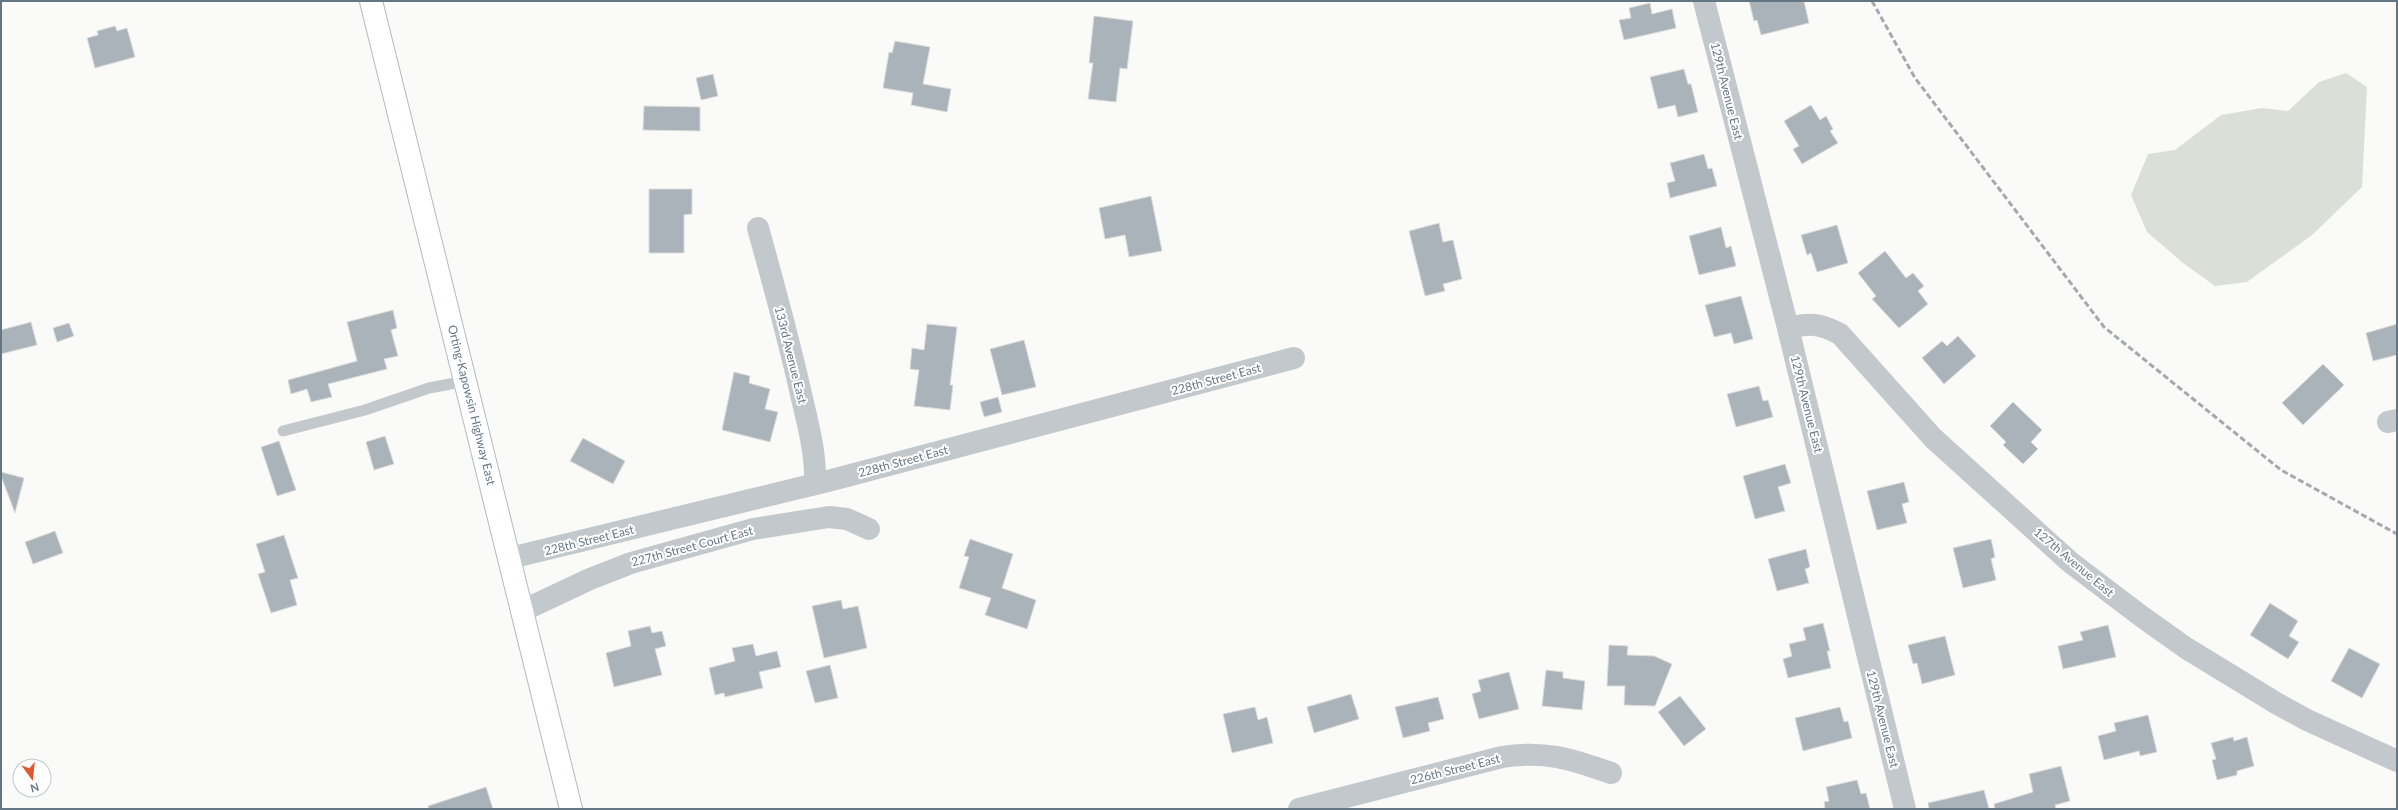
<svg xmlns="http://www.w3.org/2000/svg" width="2398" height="810" font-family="Lato,sans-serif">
	<rect width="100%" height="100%" fill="#fafaf8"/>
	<path fill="#dadfd7" d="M2346,73L2367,87L2362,187L2312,235L2247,282L2215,286L2183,263L2147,232L2131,195L2148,154L2175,150L2221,115L2262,108L2288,111L2319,82Z"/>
	<g fill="#aab3b9" stroke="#dcdcda">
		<path d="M1749,1H1804L1809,23L1761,35L1757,20L1754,21Z"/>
		<path d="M1650,3L1652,14L1672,9L1676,28L1624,40L1619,20L1631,18L1629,8Z"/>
		<path d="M1094,16L1133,21L1127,69L1120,68L1116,102L1088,99L1093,63H1089Z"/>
		<path d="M115,26L117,31L127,28L135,57L95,68L87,38L98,35L97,31Z"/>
		<path d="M895,41L930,47L923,84L951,89L947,112L911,105L913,93L883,88L889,52L892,53Z"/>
		<path d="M1684,69L1688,84H1691L1698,112L1678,117L1675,105L1658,109L1650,77Z"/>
		<path d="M713,74L718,96L701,100L696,78Z"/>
		<path d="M1811,105L1820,120L1826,116L1833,129L1830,131L1838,143L1802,164L1793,149L1799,146L1784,121Z"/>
		<path d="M644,106L700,107V131L643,130Z"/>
		<path d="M1704,154L1708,169L1712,168L1717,186L1670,198L1667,183L1675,181L1670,163Z"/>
		<path d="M649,189H692V214L684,215V253H649Z"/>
		<path d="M1151,196L1162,251L1129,257L1125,235L1105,239L1099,208Z"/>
		<path d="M1439,223L1443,242L1453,240L1462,279L1443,284L1445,291L1425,296L1409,231Z"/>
		<path d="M1837,225L1848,263L1817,272L1811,253L1807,255L1801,235Z"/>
		<path d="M1721,227L1726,248L1731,246L1736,266L1699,275L1689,236Z"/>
		<path d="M1885,251L1906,278L1913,273L1924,286L1918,291L1928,304L1899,328L1872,299L1876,296L1858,273Z"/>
		<path d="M1741,296L1753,339L1734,344L1731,333L1714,337L1705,305Z"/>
		<path d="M393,310L397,328L391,330L398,356L384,359L387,369L328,384L332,397L311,402L307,389L291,394L288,380L357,361L347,322Z"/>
		<path d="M31,322L37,345L1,354V330Z"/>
		<path d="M69,323L74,336L57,342L53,328Z"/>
		<path d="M927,324L957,327L950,385H953L950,410L914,406L919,370L910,369L912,348L924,350Z"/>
		<path d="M2397,324V355L2373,361L2366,333Z"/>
		<path d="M1958,336L1976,356L1944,384L1922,358L1942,341L1947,346Z"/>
		<path d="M1024,340L1036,387L1002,395L990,349Z"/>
		<path d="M2323,364L2344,385L2303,425L2282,403Z"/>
		<path d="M734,372L750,376L749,383L770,389L765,409L778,412L770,442L722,430Z"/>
		<path d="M1759,386L1763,401L1768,400L1773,417L1736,427L1727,394Z"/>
		<path d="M998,397L1002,412L984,417L980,402Z"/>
		<path d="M2013,402L2042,430L2031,442L2038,449L2023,464L2003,445L2006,442L1990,426Z"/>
		<path d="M385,436L394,464L374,470L366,442Z"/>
		<path d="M583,438L625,461L613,484L570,461Z"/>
		<path d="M279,441L296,490L277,496L261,447Z"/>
		<path d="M1785,464L1791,483L1778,487L1785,511L1755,519L1743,476Z"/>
		<path d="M1,472L24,478L15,513L1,476Z"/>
		<path d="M1904,482L1909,502L1902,504L1907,523L1877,530L1867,491Z"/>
		<path d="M55,531L63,553L33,564L25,542Z"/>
		<path d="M284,535L298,578L290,580L297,605L271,613L258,574L265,572L256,544Z"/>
		<path d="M970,539L1013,554L1002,588L1036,600L1027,629L985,615L991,598L959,588L969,557L964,556Z"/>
		<path d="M1991,539L1995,557L1991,559L1996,580L1963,588L1953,548Z"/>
		<path d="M1806,549L1810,567L1805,569L1809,583L1777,591L1768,559Z"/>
		<path d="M841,600L843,609L858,606L867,648L824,658L812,606Z"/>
		<path d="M2270,603L2298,621L2289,636L2299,642L2288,659L2250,635Z"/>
		<path d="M1823,623L1830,651H1827L1831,668L1788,678L1783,659L1792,656L1789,644L1806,640L1803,628Z"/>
		<path d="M2108,625L2116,657L2063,669L2058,646L2083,640L2080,632Z"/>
		<path d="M650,626L652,633L662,631L666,646L655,649L662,675L614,687L606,653L631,646L628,631Z"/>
		<path d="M1945,636L1955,675L1922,684L1917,663L1913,664L1908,645Z"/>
		<path d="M753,644L756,656L777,651L781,667L759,672L763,688L725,697L724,693L715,695L709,668L735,661L732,648Z"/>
		<path d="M1609,645L1628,646L1627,655L1654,656L1672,664L1655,706L1624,705L1625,686H1607Z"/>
		<path d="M2349,648L2380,664L2362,698L2331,681Z"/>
		<path d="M830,665L838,698L815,703L806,671Z"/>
		<path d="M1546,670L1563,672V678L1585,681L1582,710L1542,706Z"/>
		<path d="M1509,672L1519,709L1479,719L1472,694L1481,691L1478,680Z"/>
		<path d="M1351,694L1359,719L1314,733L1307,707Z"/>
		<path d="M1680,696L1706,729L1684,746L1658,712Z"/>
		<path d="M1438,697L1444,719L1428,723L1430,731L1403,738L1395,707Z"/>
		<path d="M1255,707L1258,720L1267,717L1273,743L1232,753L1223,714Z"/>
		<path d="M1840,707L1844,722L1848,721L1852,738L1803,751L1795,718Z"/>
		<path d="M2148,715L2157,752L2140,756L2139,751L2104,760L2098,736L2116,731L2114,723Z"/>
		<path d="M2233,737L2234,741L2247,737L2254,766L2237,771V775L2217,780L2212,760L2216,759L2211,743Z"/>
		<path d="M2061,766L2070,801L2055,805L2056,809H1995L1994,804L2033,792L2029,774Z"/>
		<path d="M1857,780L1861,794L1866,793L1870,809H1825L1824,802L1829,801L1826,787Z"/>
		<path d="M486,787L493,809H429L428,806Z"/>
		<path d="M1984,790L1989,809H1929L1928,803Z"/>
	</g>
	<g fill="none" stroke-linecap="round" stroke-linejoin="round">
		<g stroke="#b3babf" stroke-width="24">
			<path id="secondary" d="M371,1L571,809"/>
		</g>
		<path stroke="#c3c8cc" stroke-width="11" d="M283,431L365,410L429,388L466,381"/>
		<g stroke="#c3c8cc" stroke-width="22">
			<path d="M1704,1L1788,328L1905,809"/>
			<path d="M758,228C773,282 788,336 800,390C807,421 816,451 815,483"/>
			<path d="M1788,328C1810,323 1819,323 1840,334L1933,438L2070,562L2141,616L2186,648L2276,703L2307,720L2397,761"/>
			<path d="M2388,422L2397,420"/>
			<path d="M510,558L828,481L1294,358"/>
			<path d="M522,611L590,579L631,563L753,529L829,517L847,519L869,529"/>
			<path d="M1299,809L1502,757C1545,750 1571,759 1611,773"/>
		</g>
		<use href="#secondary" stroke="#fff" stroke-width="22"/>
		<path stroke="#a2aab0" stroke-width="3" stroke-dasharray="6 3" stroke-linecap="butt" d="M1872,1L1915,78L2104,327L2281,470L2397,534"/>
	</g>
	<g text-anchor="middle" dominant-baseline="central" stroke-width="4" stroke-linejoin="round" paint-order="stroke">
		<g font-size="12" fill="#657683" stroke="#fff">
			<text transform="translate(1727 91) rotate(76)">129th Avenue East</text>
			<text transform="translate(791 355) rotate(76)">133rd Avenue East</text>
			<text transform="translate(1216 379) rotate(-15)">228th Street East</text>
			<text transform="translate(1807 404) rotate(76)">129th Avenue East</text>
			<text transform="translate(472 405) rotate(76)">Orting-Kapowsin Highway East</text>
			<text transform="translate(903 461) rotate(-15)">228th Street East</text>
			<text transform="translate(589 540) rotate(-14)">228th Street East</text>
			<text transform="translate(692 546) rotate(-15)">227th Street Court East</text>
			<text transform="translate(2074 562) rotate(40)">127th Avenue East</text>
			<text transform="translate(1883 719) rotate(76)">129th Avenue East</text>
			<text transform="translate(1455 769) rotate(-14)">226th Street East</text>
		</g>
	</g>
	<rect width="2398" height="810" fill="none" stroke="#657683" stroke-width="4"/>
	<g transform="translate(32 778) rotate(165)"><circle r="19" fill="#ffffff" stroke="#c1c8cd"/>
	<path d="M0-3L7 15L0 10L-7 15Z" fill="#e4572e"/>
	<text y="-6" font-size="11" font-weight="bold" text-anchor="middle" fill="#657683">N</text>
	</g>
</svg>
